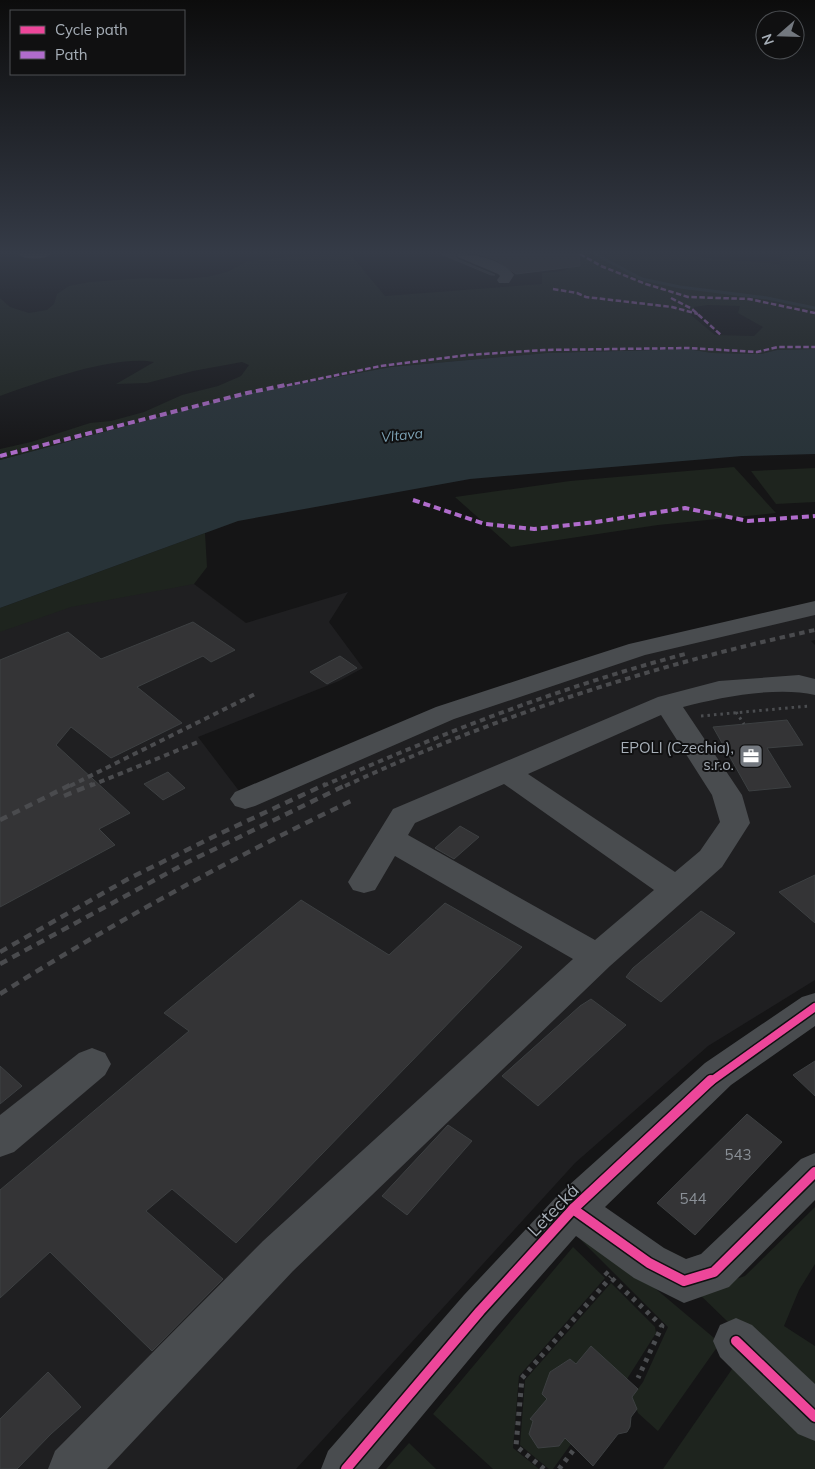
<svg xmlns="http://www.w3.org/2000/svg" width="815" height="1469" font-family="Mulish,sans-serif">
	<rect width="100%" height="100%" fill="#151516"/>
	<path fill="#1f1f21" d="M162,560L246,623L348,592L329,622L363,668L339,681L198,737L249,804L427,726L667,646L815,612V640L811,641L815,645V980L708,1046L575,1163L296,1469H0V615Z"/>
	<g fill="#1e241e" fill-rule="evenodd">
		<path d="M319,254H350L385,296L542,284V273L563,271L580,261L607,254L644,256L684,254L705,258L779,264L783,254H815V349L777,350L761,354L712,353L688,349L547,353L391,367L244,394L0,460V449L31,442L90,423L111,421L144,412L182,395L218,386L241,376L249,365L242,362L193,371L147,383L116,384L154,362C113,355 40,382 0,396V298L10,307L29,313L47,310L54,304L57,294L69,286L90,282L145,278L180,279L207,277L227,272L248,261ZM708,305L740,306L738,313L763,327L754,336L715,335L691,315L694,307Z"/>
		<path d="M734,467L776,513L658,525L511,547L455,497L570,481Z"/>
		<path d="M815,468V502L776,504L751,471Z"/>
		<path d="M205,533L207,567L194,584L71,607L0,632V608Z"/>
		<path d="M815,1207V1264L799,1290L784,1326L815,1346V1406L697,1292L745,1276Z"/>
		<path d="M587,1231L720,1343L658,1431L638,1413L632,1397L643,1382L668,1327L580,1239Z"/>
		<path d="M573,1247L605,1278L519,1376L513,1448L539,1469H493L433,1414Z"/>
		<path d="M611,1283L655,1327L656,1333L627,1379L591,1346L576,1364L570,1359L550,1372L542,1394L547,1399L533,1421L538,1448L559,1446L565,1438L571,1444L553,1469H549L520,1445L525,1380Z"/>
		<path d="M739,1359L815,1434V1469H663Z"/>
		<path d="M409,1443L436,1469H386Z"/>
	</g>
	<path fill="#283338" d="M688,349L712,353L761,354L777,350L815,349V454L742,456L470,479L238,521L0,608V460L244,394L391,367L547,353Z"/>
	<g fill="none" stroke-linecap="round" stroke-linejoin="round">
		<path stroke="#283338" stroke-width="3" d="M595,254L642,279L680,287L767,298L815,308"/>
	</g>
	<g fill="#343436" stroke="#3d4042">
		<path d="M441,254H455L457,259L495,275H491Z"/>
		<path d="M478,254H579L580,266L516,274L496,260Z"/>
		<path d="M193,622L235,650L211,662L203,656L137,687L182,723L111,758L71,727L56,745L130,813L99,829L115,845L0,907V660L68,632L101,659Z"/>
		<path d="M340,656L357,668L327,684L310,672Z"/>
		<path d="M787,720L803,745L767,748L791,787L749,791L713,727Z"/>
		<path d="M168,772L185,788L163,800L144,784Z"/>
		<path d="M460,826L479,837L454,859L435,848Z"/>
		<path d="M815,875V923L779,892Z"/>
		<path d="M301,900L389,955L445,903L522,947L236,1243L172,1189L146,1211L223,1279L152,1351L50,1252L0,1298V1190L189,1031L164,1013Z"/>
		<path d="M701,911L735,933L661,1002L626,977L633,968Z"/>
		<path d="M591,999L626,1025L538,1106L502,1076L580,1006Z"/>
		<path d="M815,1061V1096L793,1075Z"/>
		<path d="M0,1066L22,1086L0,1104Z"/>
		<path d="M747,1114L782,1142L695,1235L657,1203Z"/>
		<path d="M448,1125L472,1141L407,1215L382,1196Z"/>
		<path d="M591,1346L638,1389L632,1397L637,1409L631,1417L630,1427L627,1432L618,1434L593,1466L565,1438L559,1446L538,1448L529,1434L533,1421L530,1419L547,1399L542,1394L550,1372L570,1359L576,1364Z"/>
		<path d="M48,1372L81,1407L51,1434L17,1469H0V1419Z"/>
	</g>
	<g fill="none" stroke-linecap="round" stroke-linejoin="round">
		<g stroke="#4b4d50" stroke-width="3" stroke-dasharray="2.5 4" stroke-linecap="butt">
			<path d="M736,712L744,724"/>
			<path d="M701,716L809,706"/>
		</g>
		<g stroke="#4b4d50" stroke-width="5" stroke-dasharray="4 5.5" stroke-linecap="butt">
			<path d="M605,1272L662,1326L638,1378"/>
			<path d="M544,1469L516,1446L522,1378L611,1277"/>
			<path d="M559,1469L575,1448"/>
		</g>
		<g fill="#494c4f" fill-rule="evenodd">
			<path d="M18,254H51C45,260 24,260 18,254Z"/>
			<path d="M457,254C475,254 502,259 514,275L509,283H499L497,280L500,276L498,274L458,257Z"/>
			<path d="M815,601V615L645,655L454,719L255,806L245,809L235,806L230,799L235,792L436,707L564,665L629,644Z"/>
			<path d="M799,675L815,679V695C778,686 720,697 683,707L742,795L750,823L722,867L610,966L293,1271L107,1469H48L55,1451L263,1241L573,959L395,856L375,890L364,893L353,890L348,882L393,809L658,697L719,681ZM661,715L712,795L720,822L700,851L675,872L528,774ZM504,784L654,890L595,940L408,835L415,823Z"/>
			<path d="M815,993V1026L731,1085L605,1207L664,1248L686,1259L701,1254L801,1159L815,1153V1200L729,1287L684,1303L634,1278L576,1236L496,1327L378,1469H321L328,1451L464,1295L558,1195L705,1063L802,997Z"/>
			<path d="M92,1048L105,1053L111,1064L105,1075L14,1152L0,1157V1115L79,1053Z"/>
			<path d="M736,1318L752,1325L815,1384V1441L798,1434L720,1357L713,1341L720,1325Z"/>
		</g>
		<g stroke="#4a4b4e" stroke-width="4" stroke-dasharray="5.5 4.5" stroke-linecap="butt">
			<path d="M70,786L257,693"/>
			<path d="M90,786L198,742"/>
			<path d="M323,786C442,733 563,686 689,653"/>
			<path d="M345,786C496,716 653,665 815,630"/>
		</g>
		<g stroke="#4a4b4e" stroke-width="4.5" stroke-dasharray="8 6" stroke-linecap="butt">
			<path d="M64,796L93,784"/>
			<path d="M0,820L72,784"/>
			<path d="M0,952L128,879L219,834L326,784"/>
			<path d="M0,964L188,862L348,784"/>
			<path d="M0,994C113,923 230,859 351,801"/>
		</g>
		<g stroke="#b06ccc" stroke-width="2.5" stroke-dasharray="5.5 2.5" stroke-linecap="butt">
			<path d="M580,254L601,266L646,284L688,297L749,299L815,313"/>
			<path d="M553,289L577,293L586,297L672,307L698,314"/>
			<path d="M671,298L692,309L721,335"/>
			<path d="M279,387L381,366L468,355L544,350L688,348L757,352L778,347H815"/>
		</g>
		<g stroke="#b06ccc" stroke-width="4" stroke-dasharray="7 4" stroke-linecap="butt">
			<path d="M0,456L247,393L285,385"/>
			<path d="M413,500L485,524L534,529L596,522L685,508L748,521L815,516"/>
		</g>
		<g stroke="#101011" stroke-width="11">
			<path id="cycleway-far1" d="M710,1082L815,1007"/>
		</g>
		<g stroke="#101011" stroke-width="13">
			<g id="cycleway">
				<path d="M573,1209L649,1263L684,1281L714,1272L815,1172"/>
				<path d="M736,1341L815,1417"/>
				<path d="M346,1469L480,1311L573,1209L711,1080"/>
			</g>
		</g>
		<use href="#cycleway-far1" stroke="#ed469a" stroke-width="8"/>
		<use href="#cycleway" stroke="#ed469a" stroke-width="10"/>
	</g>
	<linearGradient id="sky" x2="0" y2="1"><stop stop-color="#0c0c0c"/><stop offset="0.55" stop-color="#353b47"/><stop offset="1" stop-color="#353b47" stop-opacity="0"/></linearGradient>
	<rect width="815" height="460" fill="url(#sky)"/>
	<defs>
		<g id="office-square" transform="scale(1.25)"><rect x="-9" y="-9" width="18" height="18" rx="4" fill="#73787f" stroke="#101011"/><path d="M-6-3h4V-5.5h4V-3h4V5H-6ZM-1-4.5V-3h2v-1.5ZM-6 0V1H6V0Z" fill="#fff"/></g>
	</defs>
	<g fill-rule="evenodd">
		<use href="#office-square" x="751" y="756"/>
	</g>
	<g text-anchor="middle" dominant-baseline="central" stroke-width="4" stroke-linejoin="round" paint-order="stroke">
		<g font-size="14" font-style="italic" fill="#7ca1b3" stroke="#101011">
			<text transform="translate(402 435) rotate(-6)">Vltava</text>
		</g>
		<g font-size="15" fill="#a6aeb7" stroke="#101011" text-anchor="end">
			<text x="734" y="747">EPOLI (Czechia),<tspan x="734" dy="17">s.r.o.</tspan></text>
		</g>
		<g font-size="15" fill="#8a9097">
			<text x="738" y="1154">543</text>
			<text x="693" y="1198">544</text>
		</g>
		<g font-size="18" fill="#a6aeb7" stroke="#101011">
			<text transform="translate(553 1210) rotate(-46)">Letecká</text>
		</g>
	</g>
	<rect x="10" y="10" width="175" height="65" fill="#101011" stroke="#4c4f53"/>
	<rect x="20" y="26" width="25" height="8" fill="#ed469a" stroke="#4c4f53"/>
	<text x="55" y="35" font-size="15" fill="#a6aeb7">Cycle path</text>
	<rect x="20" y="51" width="25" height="8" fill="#b06ccc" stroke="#4c4f53"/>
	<text x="55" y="60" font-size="15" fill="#a6aeb7">Path</text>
	<g transform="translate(780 35) rotate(250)"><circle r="24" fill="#101011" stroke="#4c4f53"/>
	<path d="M0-4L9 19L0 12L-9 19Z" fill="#73787f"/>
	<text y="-8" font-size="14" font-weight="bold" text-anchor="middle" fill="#a6aeb7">N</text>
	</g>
</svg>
